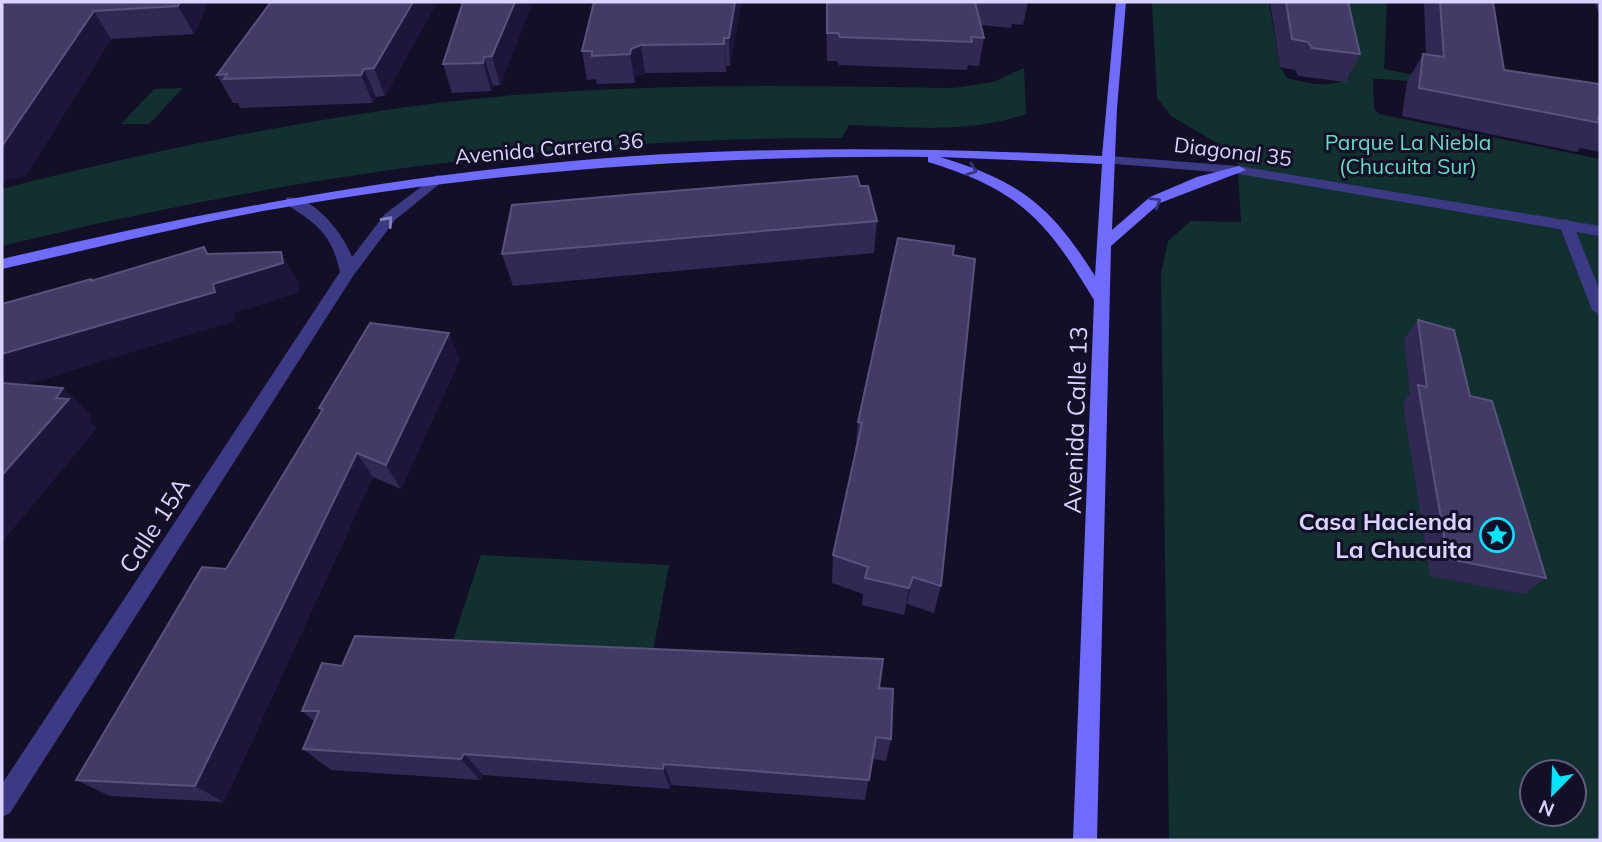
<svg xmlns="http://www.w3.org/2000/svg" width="1602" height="842" font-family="Mulish,sans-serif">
	<rect width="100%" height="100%" fill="#130f26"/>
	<g fill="#12302f" fill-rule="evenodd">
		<path d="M1152,2H1269L1280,67L1287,78C1308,83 1333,90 1350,76L1352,66L1333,2H1387L1384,69L1485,88C1447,90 1411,78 1373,79L1374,109L1379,114L1600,159V840H1169L1161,274L1168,241L1191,221L1241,222L1237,155L1171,116L1157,98ZM1532,772H1574V814H1532Z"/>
		<path d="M1024,68L1026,114C968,134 909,127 849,125L842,138C559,137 277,178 2,246V189C146,152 289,122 437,103C608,82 782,85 954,88L993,82Z"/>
		<path d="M183,88L149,124H121L154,89Z"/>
		<path d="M481,555L669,565L649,673L445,664Z"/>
	</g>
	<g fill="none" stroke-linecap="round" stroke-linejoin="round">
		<path fill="#3d3a85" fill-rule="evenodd" d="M1566,219L1573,224L1600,291V315L1592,310L1559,224Z"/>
		<g fill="#3d3a85" fill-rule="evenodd">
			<path d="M1109,156L1239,166L1600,226V236L1239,174L1104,163V157Z"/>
			<path d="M437,175L442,176V182L395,220L353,276L10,813L2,817V784L340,272C331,233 318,225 286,204V198C312,193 344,235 352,257L385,214Z"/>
		</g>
		<path fill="#6f6bff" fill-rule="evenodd" d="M1116,2H1126L1117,108L1112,230L1150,197L1197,177L1239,166L1246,170L1160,203L1111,246L1097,840H1073L1094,300C1046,220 1020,190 928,162V157C709,155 491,171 275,209C183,225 93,249 2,269V259C183,216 365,181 551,163C734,145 918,147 1102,156ZM940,157L1102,164L1095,276C1051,206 1020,181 940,157Z"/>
	</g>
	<g fill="#312854">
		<path d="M2,2H208L194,34L111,39L26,175L2,181Z"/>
		<path d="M271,2H437L385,96L376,97L373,103L240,108L238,103H233L217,75Z"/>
		<path d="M594,2H741L730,66H726V72L645,73L635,77V83L597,84L596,79L587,80L582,51Z"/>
		<path d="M826,2H1028L1023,25L1012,24L1011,28L981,25L984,38L979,66L968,65L967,70L839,65L837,61H827Z"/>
		<path d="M1270,2H1348L1360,54L1346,82L1298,76L1295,70L1280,67Z"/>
		<path d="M1424,2H1493L1504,70L1600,84V152L1580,148L1577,152L1402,116L1407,82L1423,54L1426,55Z"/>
		<path d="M1595,2H1600V19Z"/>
		<path d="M525,22L500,85L493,86L491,91L452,93L443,64Z"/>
		<path d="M860,186L877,221L874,253L513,286L502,254Z"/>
		<path d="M953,255L941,586L934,613L907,604L904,615L862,605L863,594L832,583L833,555L855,453L858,422Z"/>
		<path d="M1418,320L1470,396L1546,578L1524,594L1430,576L1403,403L1410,394L1404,339Z"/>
		<path d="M460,359L401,489L373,477L224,802L110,796L76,780L226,569L321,411L319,408Z"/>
		<path d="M342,666L879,688L891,739L886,761L872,759L865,800L672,785L670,789L483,775L480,780L331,770L303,749L314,721L302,711Z"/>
	</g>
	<g fill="#1d163a">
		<path d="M180,2H208L194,34L178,6Z"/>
		<path d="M413,2H437L385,96L374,68Z"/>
		<path d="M515,2H533L500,85L492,56Z"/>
		<path d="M735,2H741L730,66L729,38Z"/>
		<path d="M94,11L111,39L26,175L2,181V146Z"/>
		<path d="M724,38L726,66V72L724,44Z"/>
		<path d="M641,45L645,73L635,77V83L630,54L631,49Z"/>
		<path d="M484,57L493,86L491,91L483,63Z"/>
		<path d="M364,69L376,97L373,103L361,75Z"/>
		<path d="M204,247L224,276L281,252L298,282L300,292L234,313L235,321L2,392V354L207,254Z"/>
		<path d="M449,333L460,359L401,489L386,465Z"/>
		<path d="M63,388L92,416L89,420L97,428L2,542V475Z"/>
		<path d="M357,453L373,477L224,802L195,786Z"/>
		<path d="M913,577L907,604L904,615L909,588Z"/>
		<path d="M464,754L483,775L480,780L461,759Z"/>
		<path d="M664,764L672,785L670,789L663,769Z"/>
	</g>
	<g fill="#433a66" stroke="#5a527e" stroke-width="2">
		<path d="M2,2H180L178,6L94,11L2,146Z"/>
		<path d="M271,2H413L374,68L364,69L361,75L224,79L227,74L217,75Z"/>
		<path d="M463,2H515L492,56L484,57L483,63L443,64Z"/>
		<path d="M594,2H735L729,38H724V44L641,45L631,49L630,54L592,56V51H582Z"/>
		<path d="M827,2H975L984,38L971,37L972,42L840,37L838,33H827Z"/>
		<path d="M1286,2H1348L1360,54L1312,48L1308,42L1292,39Z"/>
		<path d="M1440,2H1493L1504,70L1600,84V118H1598L1600,123L1419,88L1423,54L1444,57Z"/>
		<path d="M857,176L860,186H868L877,221L502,254L512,205L637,194Z"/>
		<path d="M898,238L954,246L953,255L975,259L941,586L913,577L909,588L865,578L868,567L833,555L862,423L858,422Z"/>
		<path d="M204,247L207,254L281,252L283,263L213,284L215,292L2,354V304L91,279V281Z"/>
		<path d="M1418,320L1454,330L1470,396L1492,401L1546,578L1448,559L1418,385L1427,387Z"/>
		<path d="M370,323L449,333L386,465L357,453L195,786L76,780L202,567L226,569L323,409L319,408Z"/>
		<path d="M2,383L63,388L56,398L69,399L2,475Z"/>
		<path d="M355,636L883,659L879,688L893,689L891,739L876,737L869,780L664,764L663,769L464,754L461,759L303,749L319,711H302L322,663L342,666Z"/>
	</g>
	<defs><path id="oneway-chevron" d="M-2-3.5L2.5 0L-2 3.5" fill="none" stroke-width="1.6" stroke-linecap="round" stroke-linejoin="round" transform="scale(1.75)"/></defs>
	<g stroke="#38347d">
		<use href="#oneway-chevron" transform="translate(972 170) rotate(20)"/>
		<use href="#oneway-chevron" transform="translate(1156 202) rotate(-32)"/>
	</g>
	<use stroke="#837fbc" href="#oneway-chevron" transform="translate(388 221) rotate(-48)"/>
	<defs>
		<g id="sight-ring" transform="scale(1.75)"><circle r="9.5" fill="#130f26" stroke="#00e5ff" stroke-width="1.5"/><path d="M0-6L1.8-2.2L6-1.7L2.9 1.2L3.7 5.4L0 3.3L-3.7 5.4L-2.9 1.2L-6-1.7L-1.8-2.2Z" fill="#00e5ff"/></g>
	</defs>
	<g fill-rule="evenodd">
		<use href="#sight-ring" x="1497" y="535"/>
	</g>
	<g text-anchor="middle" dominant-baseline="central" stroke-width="6" stroke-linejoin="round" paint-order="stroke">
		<g font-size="21" fill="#5fe0c0" stroke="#130f26">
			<text x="1408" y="142">Parque La Niebla<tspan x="1408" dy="24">(Chucuita Sur)</tspan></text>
		</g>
		<g font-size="21" fill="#d9d4ff" stroke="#130f26">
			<text transform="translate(549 148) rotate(-5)">Avenida Carrera 36</text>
			<text transform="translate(1233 151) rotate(7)">Diagonal 35</text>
		</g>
		<g font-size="24" fill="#d9d4ff" stroke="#130f26">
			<text transform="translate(1075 420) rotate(-88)">Avenida Calle 13</text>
			<text transform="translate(154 525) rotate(-57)">Calle 15A</text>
		</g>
		<g font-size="24" font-weight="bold" fill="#d9d4ff" stroke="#130f26" text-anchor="end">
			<text x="1472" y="521">Casa Hacienda<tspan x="1472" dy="28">La Chucuita</tspan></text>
		</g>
	</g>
	<rect width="1602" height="842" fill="none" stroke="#d9d4ff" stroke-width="7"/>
	<g transform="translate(1553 793) rotate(203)"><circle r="33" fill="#130f26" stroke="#625e7d" stroke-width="2"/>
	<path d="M0-5L12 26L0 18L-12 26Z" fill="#00e5ff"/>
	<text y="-10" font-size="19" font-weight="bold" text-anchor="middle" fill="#d9d4ff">N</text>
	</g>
</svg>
